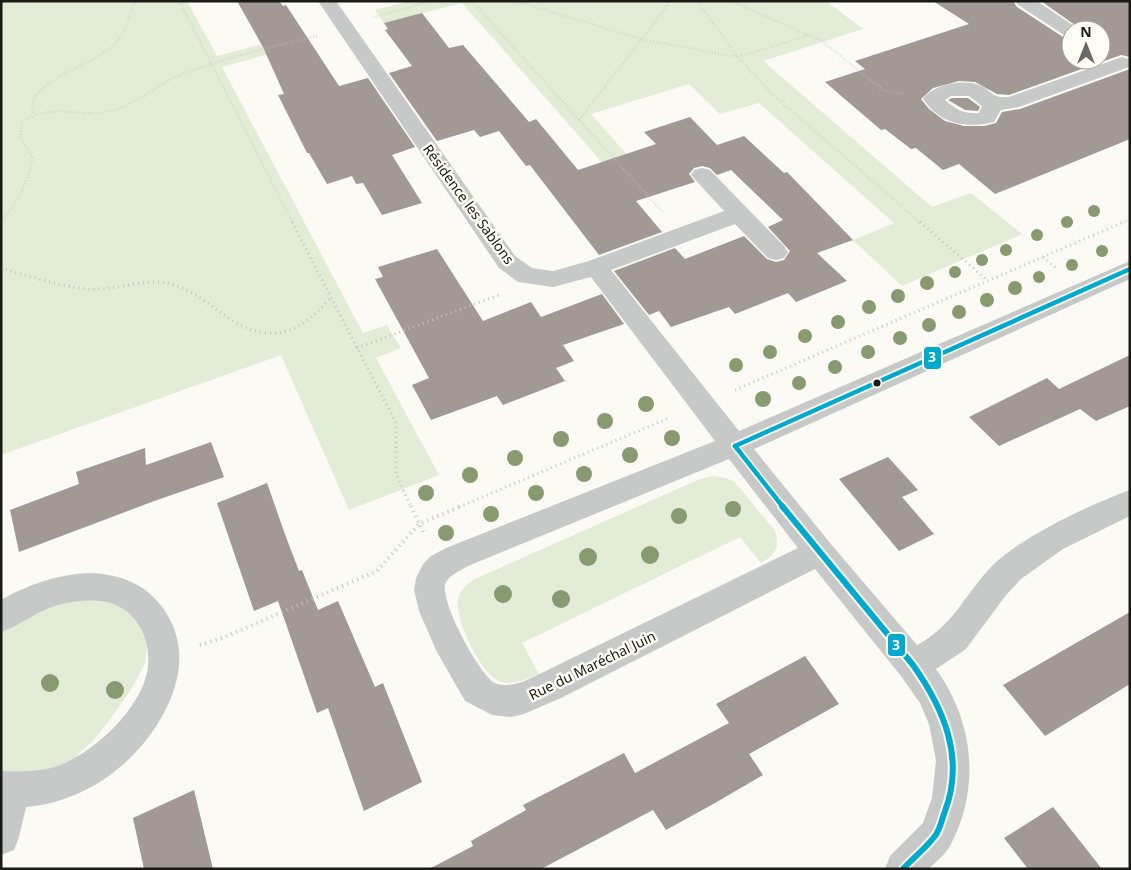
<svg xmlns="http://www.w3.org/2000/svg" width="1131" height="870" font-family="'Noto Sans',sans-serif">
	<rect width="100%" height="100%" fill="#fbfaf5"/>
	<g fill="#e2ecd7">
		<path d="M1,1H187L217,56L301,34L307,44L222,67L363,333L387,325L401,348L376,358L439,475L349,510L281,355L1,455Z"/>
		<path d="M409,1H826L863,29L763,61L932,207L971,193L1022,234L902,286L853,240L894,223L759,103L720,114L689,84L591,114L661,193L636,201L462,3L384,23L375,10Z"/>
		<path d="M713,476L726,478L735,482L775,531C780,548 776,554 761,563L740,537L522,643L539,674C527,679 514,685 501,682C481,676 454,618 458,599C460,589 467,584 475,579L700,479Z"/>
		<path d="M81,599L119,604L143,626L147,645L145,663L132,688L114,714L94,740L72,760L44,772L1,774V632L51,606Z"/>
	</g>
	<g fill="#a29894">
		<path d="M237,1H279L283,6L286,5L339,86L368,78L415,147L392,155L422,203L382,215L363,183L356,184L352,176L327,184L309,153H307L278,95L284,94L263,47Z"/>
		<path d="M933,1H1013L1017,7L1063,37L1071,39V60H1101V30H1082L1041,1H1130V57L1121,55L1009,95L997,94L975,82L959,81L933,88L921,99L929,109L945,121L964,126H984L996,123L1002,112L1020,109L1130,69V139L995,194L959,164L943,170L916,148L911,149L885,129L881,130L825,82L865,69L855,61L969,24Z"/>
		<path d="M422,13L449,48L463,45L529,122L536,119L578,170L656,144L644,132L690,117L717,145L744,136L784,173L787,172L853,240L817,253L847,281L796,302L788,293L735,314L729,307L671,327L659,311L649,315L614,271L675,248L685,259L744,236L767,259L776,262L784,260L790,251L768,227L783,220L731,170L717,175L710,168L702,166L694,168L689,174L695,182L636,201L662,232L599,255L530,165L526,166L499,131L480,137L474,130L437,141L389,73L412,66L385,30L388,29L384,23Z"/>
		<path d="M952,98H968L980,107L978,111L965,110L948,100Z"/>
		<path d="M437,249L483,321L531,302L541,317L602,294L624,324L563,345L574,361L556,368L565,381L503,405L497,396L431,420L412,385L429,378L375,279L383,277L378,267Z"/>
		<path d="M1130,355V406L1096,421L1080,409L999,446L969,417L1047,378L1059,389Z"/>
		<path d="M211,442L224,477L157,500L19,552L10,510L79,484L76,472L145,448L146,465Z"/>
		<path d="M888,457L918,490L902,497L934,534L899,551L839,479Z"/>
		<path d="M267,483L286,537L299,571L302,570L318,610L338,601L375,687L383,683L422,782L364,811L328,708L317,713L278,601L254,611L217,503Z"/>
		<path d="M1130,612V684L1045,736L1003,685Z"/>
		<path d="M805,656L839,704L749,754L763,775L715,803L666,830L653,810L541,869H429L473,846L471,841L526,810L523,805L624,753L635,773L729,723L716,704Z"/>
		<path d="M194,790L213,869H144L133,818Z"/>
		<path d="M1053,807L1102,869H1028L1004,838Z"/>
	</g>
	<g fill="none" stroke-linecap="round" stroke-linejoin="round">
		<g stroke="#c3c4c2" stroke-width="2.5" stroke-dasharray="0.5 2.5" stroke-linecap="butt">
			<path d="M179,1L293,223"/>
			<path d="M472,1L579,120"/>
			<path d="M509,1L526,4L641,39L738,57L810,35"/>
			<path d="M697,1L738,57L770,92L921,223"/>
			<path d="M731,1L822,41L884,91L904,94"/>
			<path d="M374,17L432,1"/>
			<path d="M33,113L32,103C42,76 92,65 113,46C125,35 129,16 135,1"/>
			<path d="M662,211L579,120L665,9L669,1"/>
			<path d="M1,221C19,202 27,183 33,158L20,137L22,121C56,102 78,119 111,111C134,105 156,86 178,76C223,58 270,47 317,36"/>
			<path d="M1121,223L1130,219"/>
		</g>
		<g stroke="#c3c4c2" stroke-width="3" stroke-dasharray="1 4" stroke-linecap="butt">
			<path d="M292,222L396,423V474L411,507"/>
			<path d="M920,222L987,280"/>
			<path d="M1043,257L1057,269"/>
			<path d="M1,268C30,276 60,287 90,289C119,291 149,275 177,286C210,297 230,330 267,333C296,335 312,317 331,298"/>
			<path d="M357,348L499,295"/>
			<path d="M735,390L1124,222"/>
			<path d="M459,507L669,418"/>
		</g>
		<g stroke="#c3c4c2" stroke-width="4" stroke-dasharray="1 4.5" stroke-linecap="butt">
			<path d="M411,506L424,534"/>
			<path d="M200,645L225,637L377,571L419,524L462,506"/>
		</g>
		<g fill="#c7c9c8" fill-rule="evenodd">
			<path d="M318,1H336L515,256L532,268L553,271L589,261L724,211L691,175L694,170L702,168L710,170L784,246L788,252L784,258L776,260L768,258L735,224L611,270L739,431L1130,261V279L754,449L830,543L917,645C954,625 963,597 990,568C1018,538 1091,504 1130,490V516L1063,549L1021,579L1006,595L966,649L936,669C974,722 981,788 950,846C945,855 935,862 929,869H885L890,856L923,823L932,798L936,760L929,724L920,703L901,676L815,569L561,698L524,714L511,717L492,715L465,701L437,652L419,611L414,590L416,578L423,564L431,556L446,548L715,441L591,277L553,287L518,282L499,268ZM729,459L798,548L525,681C516,684 504,687 495,683C480,676 437,597 446,582C450,575 461,570 468,566Z"/>
			<path d="M1015,1H1037L1080,30H1071V37L1064,35L1018,5Z"/>
			<path d="M1122,57L1129,59V67L1019,107L1001,110L994,122C966,129 940,124 923,99C933,84 966,78 981,86C995,93 991,98 1009,97ZM951,96H969L982,106L979,113C964,114 956,110 945,100Z"/>
			<path d="M90,573C121,574 148,585 165,611C183,639 183,667 171,698C147,756 90,802 26,807L19,837L14,850L1,855V771C22,772 46,772 65,763C97,748 131,716 144,683C155,654 145,618 116,605C101,599 82,600 67,603C41,607 24,624 1,632V600C29,584 58,574 90,573Z"/>
		</g>
		<g stroke="#fdfcf3" stroke-width="8">
			<g id="bus-1-far1">
				<path d="M735,446L783,507"/>
				<path d="M735,446L1130,269"/>
			</g>
		</g>
		<g stroke="#fdfcf3" stroke-width="10">
			<path id="bus-1" d="M782,506L913,665C944,709 965,758 945,811C942,819 940,830 935,836C926,848 913,858 903,869"/>
		</g>
		<use href="#bus-1-far1" stroke="#00a9ce" stroke-width="4.5"/>
		<use href="#bus-1" stroke="#00a9ce" stroke-width="6"/>
	</g>
	<g fill="#889a70">
		<circle cx="1094" cy="211" r="6"/>
		<circle cx="1067" cy="222" r="6"/>
		<circle cx="1037" cy="235" r="6"/>
		<circle cx="1006" cy="250" r="6"/>
		<circle cx="1102" cy="251" r="6"/>
		<circle cx="982" cy="260" r="6"/>
		<circle cx="1072" cy="265" r="6"/>
		<circle cx="955" cy="272" r="6"/>
		<circle cx="1039" cy="277" r="6"/>
		<circle cx="927" cy="283" r="7"/>
		<circle cx="1015" cy="288" r="7"/>
		<circle cx="898" cy="296" r="7"/>
		<circle cx="987" cy="300" r="7"/>
		<circle cx="869" cy="307" r="7"/>
		<circle cx="959" cy="312" r="7"/>
		<circle cx="838" cy="322" r="7"/>
		<circle cx="929" cy="325" r="7"/>
		<circle cx="805" cy="336" r="7"/>
		<circle cx="900" cy="338" r="7"/>
		<circle cx="770" cy="352" r="7"/>
		<circle cx="868" cy="352" r="7"/>
		<circle cx="736" cy="365" r="7"/>
		<circle cx="835" cy="367" r="7"/>
		<circle cx="799" cy="383" r="7"/>
		<circle cx="763" cy="399" r="8"/>
		<circle cx="646" cy="404" r="8"/>
		<circle cx="605" cy="421" r="8"/>
		<circle cx="672" cy="438" r="8"/>
		<circle cx="561" cy="439" r="8"/>
		<circle cx="630" cy="455" r="8"/>
		<circle cx="515" cy="458" r="8"/>
		<circle cx="584" cy="474" r="8"/>
		<circle cx="470" cy="475" r="8"/>
		<circle cx="426" cy="493" r="8"/>
		<circle cx="536" cy="493" r="8"/>
		<circle cx="733" cy="509" r="8"/>
		<circle cx="491" cy="514" r="8"/>
		<circle cx="679" cy="516" r="8"/>
		<circle cx="446" cy="533" r="8"/>
		<circle cx="650" cy="555" r="9"/>
		<circle cx="588" cy="557" r="9"/>
		<circle cx="503" cy="594" r="9"/>
		<circle cx="561" cy="599" r="9"/>
		<circle cx="50" cy="683" r="9"/>
		<circle cx="115" cy="690" r="9"/>
	</g>
	<circle fill="#1a1a17" stroke="#fdfcf3" stroke-width="2" cx="877" cy="383" r="4.5"/>
	<g text-anchor="middle" dominant-baseline="central" stroke-width="5" stroke-linejoin="round" paint-order="stroke">
		<g font-size="14" fill="#1a1a17" stroke="#fdfcf3">
			<text transform="translate(469 204) rotate(54)">Résidence les Sablons</text>
			<text transform="translate(592 665) rotate(-26)">Rue du Maréchal Juin</text>
		</g>
	</g>
	<g stroke="#fdfcf3" stroke-width="2">
		<rect x="923" y="346" width="19" height="24" rx="5" fill="#00a9ce"/>
		<rect x="887" y="633" width="19" height="24" rx="5" fill="#00a9ce"/>
	</g>
	<g font-size="14" text-anchor="middle" font-weight="bold" fill="#fff">
		<text x="932" y="362">3</text>
		<text x="896" y="650">3</text>
	</g>
	<rect width="1131" height="870" fill="none" stroke="#1a1a17" stroke-width="5"/>
	<g transform="translate(1086 45)"><circle r="24" fill="#fdfcf3" stroke="#a2a29b"/>
	<path d="M0-4L9 19L0 12L-9 19Z" fill="#696865"/>
	<text y="-8" font-size="14" font-weight="bold" text-anchor="middle" fill="#1a1a17">N</text>
	</g>
</svg>
